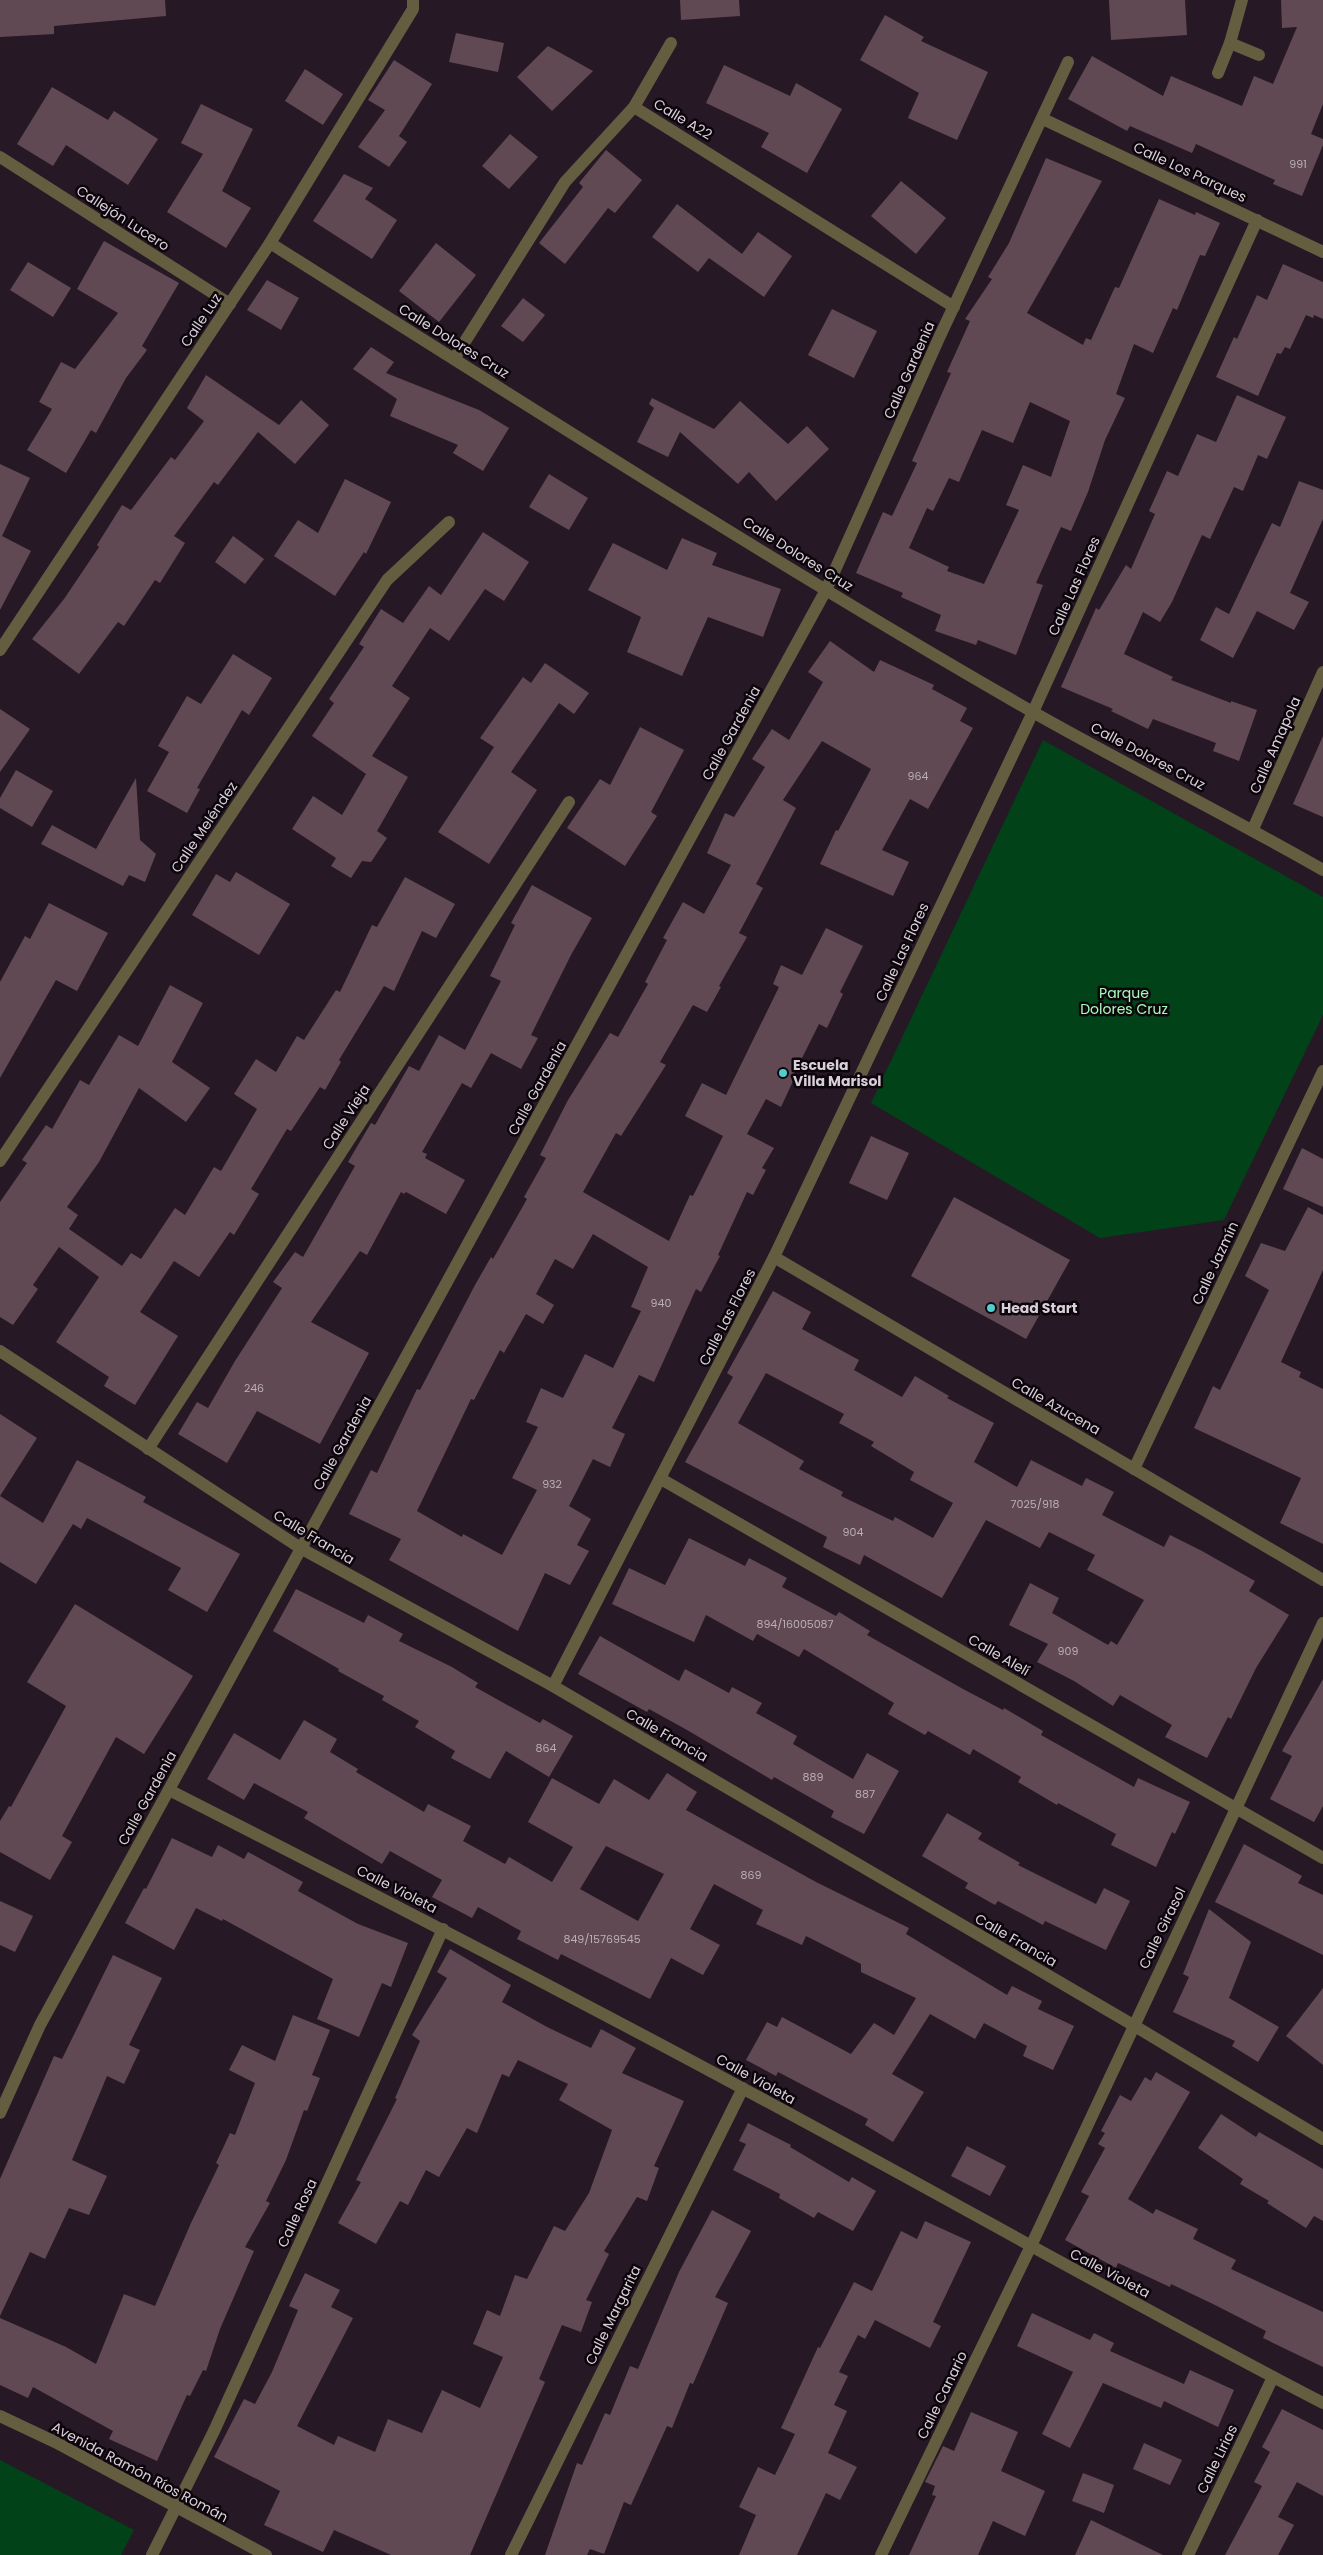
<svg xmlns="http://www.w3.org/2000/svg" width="1323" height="2555" font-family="Poppins,sans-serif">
	<rect width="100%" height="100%" fill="#271826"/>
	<g fill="#024218">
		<path d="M1043,740L1323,897V1015L1224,1220L1100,1238L871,1103Z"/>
		<path d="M0,2460L134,2530L121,2555H0Z"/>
	</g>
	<g fill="#604953" fill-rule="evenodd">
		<path d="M0,0H165L166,16L54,26V34L0,37Z"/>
		<path d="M680,0H739L740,16L681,20Z"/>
		<path d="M1109,0H1185L1187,35L1111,40Z"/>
		<path d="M1281,0H1323V104L1311,134L1323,139V145L1302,196L1273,184L1275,180L1196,144L1192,153L1130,126L1127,131L1068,99L1092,56L1163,96L1171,76L1242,106L1254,76L1273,84L1297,27L1282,28Z"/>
		<path d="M885,15L924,37L921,41L988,72L957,140L908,118L919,93L860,60Z"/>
		<path d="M456,33L504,43L498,72L449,62Z"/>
		<path d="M548,46L593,71L552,111L517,77Z"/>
		<path d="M394,60L432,84L399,136L407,142L389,167L358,147L385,110L368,100Z"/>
		<path d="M724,65L790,96L796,83L842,109L807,173L761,147L769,133L706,103Z"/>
		<path d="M305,69L343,94L323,125L285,101Z"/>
		<path d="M52,87L108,120L114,111L158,139L128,185L66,145L53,166L17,144Z"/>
		<path d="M201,104L253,129L222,191L251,208L226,248L167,212L203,154L181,143Z"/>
		<path d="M510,134L538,157L509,189L482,166Z"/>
		<path d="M606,150L642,180L615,213L608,208L565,264L539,243L583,187L579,183Z"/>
		<path d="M1046,158L1102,181L1027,313L1083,345L1086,338L1091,340L1115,287L1119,288L1159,199L1195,215L1196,212L1220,223L1205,256L1200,255L1177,310L1173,308L1153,353L1134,344L1116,394L1125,398L1105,440L1088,492L1071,531L1061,527L1036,583L1043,585L1016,655L978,640L976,645L935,631L941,615L901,597L903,593L856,573L883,512L892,516L917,463L912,461L951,373L947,372L970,321L965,319L992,279L988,277L1009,243ZM1030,402L1070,421L1051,477L1023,465L1006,505L1019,510L984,584L947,571L949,567L909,548L927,508L933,511L949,478L959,482L982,430L1013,443Z"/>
		<path d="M344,174L373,188L365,199L397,220L372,259L313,221Z"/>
		<path d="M901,181L946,218L916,254L871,216Z"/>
		<path d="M677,204L742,254L758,232L792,256L764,297L709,258L698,272L652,237Z"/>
		<path d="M104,241L179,283L142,346L147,350L126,378L96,433L91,430L66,473L27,450L52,409L39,402L61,362L75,369L118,313L77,289Z"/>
		<path d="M436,243L476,275L439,322L399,291Z"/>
		<path d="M28,262L71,288L53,317L10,290Z"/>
		<path d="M1283,264L1323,282V319L1314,315L1313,318L1306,315L1290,349L1285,347L1281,354L1277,353L1258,396L1216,377L1234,337L1237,339L1257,295L1267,300Z"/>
		<path d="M267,280L299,298L281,330L247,310Z"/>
		<path d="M523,298L545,315L523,342L501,326Z"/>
		<path d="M832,309L877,331L854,378L808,355Z"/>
		<path d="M371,347L394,362L386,373L479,410L509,428L483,471L453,453L458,445L390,416L397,399L353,369Z"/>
		<path d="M206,375L279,425L301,400L329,425L295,464L258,432L218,485L214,482L174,536L185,543L160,583L155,580L124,626L118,622L79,674L32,639L64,599L99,547L97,545L122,505L131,510L171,457L175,460L204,421L187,408Z"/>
		<path d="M1237,395L1286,417L1267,459L1258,455L1243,491L1234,487L1210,539L1202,535L1172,602L1160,622L1143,612L1124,654L1173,677L1171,680L1231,703V701L1257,710L1239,761L1213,751L1216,743L1153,719L1148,729L1111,711L1113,709L1061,687L1096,608L1099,610L1126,565L1131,569L1155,514L1149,511L1167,471L1178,476L1197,434L1216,442Z"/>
		<path d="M652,398L714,429L740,401L788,444L807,426L829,449L776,501L749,472L738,484L680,432L668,457L637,442L654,408L649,404Z"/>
		<path d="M0,464L30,478L2,536L31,551L0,610Z"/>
		<path d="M549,474L588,498L569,530L529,507Z"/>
		<path d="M345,479L391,502L366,554L364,552L335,596L274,556L298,520L318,533Z"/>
		<path d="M1299,481L1323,490V519L1290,593L1309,602L1294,630L1257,611L1233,658L1200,640L1216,607L1229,614L1272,523L1280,527Z"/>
		<path d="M483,532L529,562L504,601L485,589L449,641L430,628L392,686L410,698L372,756L408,777L377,831L387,838L371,862L362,861L351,878L331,866L336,858L292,829L313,796L342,815L366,774L312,736L334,703L329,699L364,647L359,644L381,609L403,623L429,586L441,595Z"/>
		<path d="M233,536L264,559L245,584L215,562Z"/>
		<path d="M682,538L717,553L712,565L781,589L763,637L708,617L682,676L627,652L641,617L588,590L613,543L667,570Z"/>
		<path d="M830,641L874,672L880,660L934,685L932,689L967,708L960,721L973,728L928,809L910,799L882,850L909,862L893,896L820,864L836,830L838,831L871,769L822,741L783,800L796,808L756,884L763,888L739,933L747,937L719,986L721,987L707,1012L693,1005L660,1062L666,1065L621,1136L616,1133L583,1192L669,1241L690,1195L693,1196L723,1136L685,1116L702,1083L726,1095L779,987L773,984L781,965L802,975L826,928L863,946L840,992L843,994L827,1028L819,1024L792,1078L794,1079L781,1107L766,1099L747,1134L774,1148L762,1168L766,1170L753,1195L747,1192L718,1255L720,1256L701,1292L696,1289L654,1382L639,1375L612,1428L625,1434L610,1467L593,1459L569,1506L591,1519L577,1545L589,1551L570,1585L545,1573L518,1631L389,1560L401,1539L349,1514L371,1470L377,1473L417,1389L420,1390L475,1285L491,1257L493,1259L527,1199L524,1197L546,1158L540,1155L568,1100L610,1033L618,1037L648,984L645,982L667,940L663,938L683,902L704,914L731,865L707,853L725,813L734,817L765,767L752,759L772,729L789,740L823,682L808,672ZM593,1234L648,1267L631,1307L641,1311L613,1368L585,1354L563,1398L541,1388L526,1422L538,1427L512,1478L537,1490L502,1555L463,1534L462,1537L417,1511L471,1399L474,1400L500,1350L504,1353L526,1314L543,1324L554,1305L536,1294L555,1259L573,1269Z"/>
		<path d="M233,654L272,678L249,715L242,710L197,788L200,789L187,813L147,791L169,752L158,746L187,696L201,704Z"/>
		<path d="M545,663L589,693L574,714L559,703L511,772L537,790L489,864L438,832L494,747L480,738L523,677L531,683Z"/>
		<path d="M0,709L30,729L0,772Z"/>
		<path d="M640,727L684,750L651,812L657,816L625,866L567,828L600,779L610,785Z"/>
		<path d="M1323,736V817L1293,804Z"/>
		<path d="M16,770L53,791L32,827L0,808V798Z"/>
		<path d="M136,778L140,840L156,854L145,882L129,875L123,886L41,844L52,825L96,849Z"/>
		<path d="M236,872L290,904L259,955L192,915L216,874L230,882Z"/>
		<path d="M405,877L455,904L436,938L422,931L394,991L384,986L339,1060L341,1062L325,1090L320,1087L291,1131L287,1129L251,1189L259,1194L234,1235L230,1232L199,1277L174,1261L140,1312L178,1336L135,1405L104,1386L109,1377L56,1342L99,1277L59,1247L33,1285L38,1289L13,1325L0,1317V1202L27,1163L22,1160L46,1125L52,1129L80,1080L89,1085L119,1035L138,1046L170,985L203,1003L172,1062L210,1088L186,1122L139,1088L99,1162L67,1207L78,1215L69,1229L122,1266L131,1253L141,1259L175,1208L185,1215L214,1167L221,1171L257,1109L234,1094L256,1059L276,1072L297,1036L304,1040L336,990L340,992L372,925L377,927Z"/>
		<path d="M532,885L592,918L571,955L531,1035L538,1038L521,1069L491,1053L471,1088L462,1083L422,1152L427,1154L425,1158L465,1180L446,1214L406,1192L404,1194L401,1192L367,1255L360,1251L311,1322L369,1353L320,1444L257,1411L227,1463L178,1434L197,1402L208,1408L235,1361L282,1288L273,1282L295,1252L303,1257L355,1166L348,1162L371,1123L375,1125L409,1066L419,1071L439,1035L465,1050L501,981L490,976L515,925L511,923Z"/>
		<path d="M49,903L108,933L77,991L56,980L0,1078V982L25,936L30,939Z"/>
		<path d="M871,1136L909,1153L887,1200L849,1183Z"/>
		<path d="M1302,1148L1323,1159V1207L1283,1189Z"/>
		<path d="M954,1197L1070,1260L1026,1339L911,1276Z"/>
		<path d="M1308,1207L1323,1215V1270L1281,1362L1301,1372L1299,1377L1323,1389V1544L1280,1523L1301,1478L1194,1428L1213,1386L1220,1390L1269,1290L1245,1276L1261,1243L1285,1251Z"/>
		<path d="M773,1291L811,1312L802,1329L859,1360L854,1370L902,1397L915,1376L949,1396L947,1398L994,1423L974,1462L1017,1487L1031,1460L1082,1486L1086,1478L1114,1492L1102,1515L1164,1547L1170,1535L1202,1551L1255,1581L1249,1591L1289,1615L1256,1668L1231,1719L1228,1717L1207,1758L1165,1737L1172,1725L1120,1695L1113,1706L1074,1681L1037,1662L1048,1644L1009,1625L1030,1583L1059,1598L1052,1613L1108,1645L1111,1641L1117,1645L1144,1600L1087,1570L1095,1555L1049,1532L1040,1548L986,1520L942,1598L864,1555L860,1565L823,1547L827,1537L685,1462L733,1377L727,1373ZM766,1373L844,1414L839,1423L874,1442L871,1446L914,1472L910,1480L953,1503L933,1538L895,1517L893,1521L841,1496L843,1492L799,1469L804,1461L738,1423Z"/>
		<path d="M0,1414L37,1438L0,1496L43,1523L77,1460L146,1497L143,1502L240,1554L207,1612L168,1590L181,1568L87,1518L81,1529L73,1524L36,1584L0,1562Z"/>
		<path d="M689,1538L745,1566L749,1558L787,1578L782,1587L836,1616L839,1612L870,1631L867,1635L963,1689L1003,1710L1004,1708L1043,1731L1041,1735L1134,1787L1138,1778L1190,1802L1175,1834L1172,1832L1156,1867L1111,1845L1116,1834L1058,1803L1057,1805L1018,1782L1021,1777L973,1749L970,1755L928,1731L925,1735L888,1714L894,1703L804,1649L799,1657L757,1634L753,1641L706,1615L694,1642L612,1604L629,1568L665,1585Z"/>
		<path d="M296,1589L364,1623L368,1615L403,1634L399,1641L452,1667L478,1683L475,1687L540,1723L543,1719L573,1736L549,1777L506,1751L490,1779L451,1758L455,1751L415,1727L419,1721L382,1700L384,1696L338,1671L339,1669L273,1631Z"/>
		<path d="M75,1604L193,1676L144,1754L116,1737L62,1836L72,1842L50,1880L0,1852V1821L9,1806L11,1807L66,1706L27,1682Z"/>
		<path d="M600,1636L679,1681L685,1669L729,1693L732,1687L762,1703L756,1713L797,1736L793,1744L853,1779L867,1753L899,1771L864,1834L831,1817L834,1811L774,1777L772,1780L687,1730L649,1709L647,1712L578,1674Z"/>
		<path d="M1323,1679V1806L1314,1822L1270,1799L1292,1756L1282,1751Z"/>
		<path d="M304,1720L337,1739L330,1752L358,1769L356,1772L424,1812L428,1804L471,1826L463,1841L505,1864L509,1857L552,1882L573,1847L528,1822L552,1778L599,1804L614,1779L649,1800L667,1773L697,1792L686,1810L816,1882L909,1928L906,1934L1007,1995L1012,1986L1042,2001L1038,2009L1074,2026L1053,2070L1023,2056L1027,2046L984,2023L975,2039L930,2014L892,2074L924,2092L893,2142L865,2125L868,2119L778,2072L776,2076L746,2060L767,2022L777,2027L782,2017L851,2054L874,2023L894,2035L916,1998L861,1972V1964L806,1936L802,1945L756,1924L763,1910L714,1884L690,1929L720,1945L703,1975L671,1958L650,1999L561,1954L558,1960L517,1939L521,1931L478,1907L472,1918L432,1897L442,1880L390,1851L382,1864L304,1818L308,1812L254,1783L244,1800L207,1779L234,1733L280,1760ZM606,1846L664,1874L638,1921L580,1889Z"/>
		<path d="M947,1813L982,1833L978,1839L1020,1863L1018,1865L1096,1904L1104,1888L1130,1901L1106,1950L1045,1921L1043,1925L998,1901L995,1905L965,1888L968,1883L922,1856Z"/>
		<path d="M172,1838L212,1857L218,1845L244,1859L248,1852L303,1882L298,1891L358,1924L408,1943L391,1987L382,1983L359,2037L317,2019L333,1979L223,1919L222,1921L196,1908L174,1950L125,1923L144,1888L146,1889Z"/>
		<path d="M1244,1844L1302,1876L1298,1883L1323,1895V1955L1215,1902Z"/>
		<path d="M0,1901L33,1916L15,1952L0,1945Z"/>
		<path d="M1209,1909L1251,1942L1229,1998L1279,2027L1258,2062L1232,2046L1235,2041L1173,2012L1189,1977L1183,1974Z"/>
		<path d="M450,1949L511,1985L502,2002L547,2027L591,2048L601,2029L636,2048L622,2073L684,2101L654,2166L659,2168L647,2201L637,2197L604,2251L609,2254L586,2300L592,2302L581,2332L562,2325L539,2379L545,2382L470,2555H391L334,2530L323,2552L264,2525L280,2491L214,2457L244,2399L255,2404L272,2372L298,2310L289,2306L305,2273L340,2290L331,2307L353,2318L297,2426L334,2445L338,2436L375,2452L388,2419L422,2433L442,2390L480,2408L503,2357L473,2344L487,2310L500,2316L515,2275L527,2279L554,2226L565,2231L589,2193L612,2130L559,2100L568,2084L518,2060L509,2077L502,2074L477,2133L467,2128L439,2177L426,2170L408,2205L400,2201L376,2244L338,2223L361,2182L356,2180L397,2099L395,2098L420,2041L412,2035L447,1978L437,1972Z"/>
		<path d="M113,1955L162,1978L129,2045L140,2050L124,2084L107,2076L72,2160L107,2176L89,2215L69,2208L45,2259L30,2252L0,2316V2179L54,2056L62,2059Z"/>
		<path d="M1323,1988V2065L1286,2036Z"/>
		<path d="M293,2015L330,2030L312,2075L320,2078L307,2111L304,2110L286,2160L266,2201L270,2203L245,2247L254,2251L220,2329L206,2371L203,2370L190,2396L187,2395L157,2461L109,2439L113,2431L33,2387L28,2398L0,2385V2318L66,2347L96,2364L124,2294L155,2306L191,2223L219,2165L216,2163L230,2133L235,2135L255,2083L229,2070L242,2045L275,2061Z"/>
		<path d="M1156,2072L1190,2092L1128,2199L1153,2214L1156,2209L1198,2229L1193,2239L1236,2260L1231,2269L1323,2312V2367L1263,2338L1266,2331L1213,2304L1171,2284L1170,2287L1118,2263L1116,2268L1065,2240L1089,2196L1081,2192L1105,2148L1098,2144L1105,2133L1101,2131L1120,2095L1131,2101L1145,2077L1151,2081Z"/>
		<path d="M1221,2114L1256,2137L1259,2132L1323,2169V2221L1314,2216L1306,2228L1267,2203L1269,2201L1240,2184L1243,2179L1198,2148Z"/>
		<path d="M748,2123L791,2145L790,2147L849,2182L852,2177L876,2191L853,2231L818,2212L814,2218L779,2198L780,2194L733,2170L746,2144L739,2141Z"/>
		<path d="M967,2146L1006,2166L990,2196L951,2176Z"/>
		<path d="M712,2210L751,2231L715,2297L728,2303L693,2384L690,2383L672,2428L667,2426L631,2505L624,2502L604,2554L590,2549L587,2555H545L577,2463L582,2465L605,2413L610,2415L630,2366L638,2369L679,2272Z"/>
		<path d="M925,2221L971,2242L933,2322L941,2326L930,2348L875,2320L865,2339L858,2335L839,2372L848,2376L834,2405L847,2411L828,2453L857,2467L840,2500L826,2493L797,2555H739L756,2515L739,2507L758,2467L775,2475L795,2434L781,2428L818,2347L820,2348L854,2282L872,2291L901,2231L917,2239Z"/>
		<path d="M1032,2313L1090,2340L1094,2333L1114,2343L1110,2351L1184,2384L1190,2370L1234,2390L1218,2427L1164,2401L1161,2408L1103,2383L1070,2448L1042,2434L1073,2372L1017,2346Z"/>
		<path d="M1282,2409L1323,2430V2496L1297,2482L1278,2517L1294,2525L1278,2555H1225L1262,2486L1254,2482L1270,2452L1262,2447Z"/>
		<path d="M971,2412L1018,2432L1001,2471L1045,2491L1025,2536L993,2521L978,2555H909L936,2496L932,2495L935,2486L925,2482L943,2446L954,2451Z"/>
		<path d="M1144,2443L1182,2460L1170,2485L1133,2469Z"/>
		<path d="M1083,2473L1114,2485L1104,2513L1072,2501Z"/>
		<path d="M1091,2520L1163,2555H1075Z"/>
	</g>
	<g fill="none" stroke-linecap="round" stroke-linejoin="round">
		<g stroke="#655d40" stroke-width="12">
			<path d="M1230,43L1259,55"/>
			<path d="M1218,73L1230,43L1242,0"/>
			<path d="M634,107L671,43"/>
			<path d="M1043,119L1323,252"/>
			<path d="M0,157L230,304"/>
			<path d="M270,243C522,402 773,563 1031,711C1128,766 1227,815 1323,870"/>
			<path d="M454,359L565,182L634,107L954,307"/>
			<path d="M0,650L270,243L413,9V0"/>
			<path d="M1253,829L1323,672"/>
			<path d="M0,1161L387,580L449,522"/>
			<path d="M774,1257L1323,1580"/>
			<path d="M0,1351L302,1549L553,1686L1133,2025L1323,2139"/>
			<path d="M148,1449L569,802"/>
			<path d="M1134,1469L1323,1071"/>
			<path d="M661,1479L1323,1858"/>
			<path d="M553,1686L774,1257L1033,712L1257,220"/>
			<path d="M169,1790C360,1887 551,1985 740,2087C935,2191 1126,2301 1323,2403"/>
			<path d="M0,2113L40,2025L826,590L939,338L1068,62"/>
			<path d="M0,2416L55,2442L266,2555"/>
			<path d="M152,2555L214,2431L443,1929"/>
			<path d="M511,2555L743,2088"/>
			<path d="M881,2555L1030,2248L1323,1623"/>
			<path d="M1188,2555L1273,2377"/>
		</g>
	</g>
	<g fill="#52cdce" stroke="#0c060c" stroke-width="2">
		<circle cx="783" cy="1073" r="5"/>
		<circle cx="991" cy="1308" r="5"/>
	</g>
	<g text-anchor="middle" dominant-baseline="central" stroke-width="5" stroke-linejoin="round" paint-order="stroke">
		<g font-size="11" fill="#bbaeb7">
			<text x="1298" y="164">991</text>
			<text x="918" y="776">964</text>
			<text x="661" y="1303">940</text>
			<text x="254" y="1388">246</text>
			<text x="552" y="1484">932</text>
			<text x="1035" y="1504">7025/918</text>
			<text x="853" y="1532">904</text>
			<text x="795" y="1624">894/16005087</text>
			<text x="1068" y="1651">909</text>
			<text x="546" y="1748">864</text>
			<text x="813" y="1777">889</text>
			<text x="865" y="1794">887</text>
			<text x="751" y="1875">869</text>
			<text x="602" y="1939">849/15769545</text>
		</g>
		<g font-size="14" fill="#d9cfd8" stroke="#0c060c">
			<text transform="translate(683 119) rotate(31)">Calle A22</text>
			<text transform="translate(1190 172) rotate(25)">Calle Los Parques</text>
			<text transform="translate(123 218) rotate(33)">Callejón Lucero</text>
			<text transform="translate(201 320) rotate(-56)">Calle Luz</text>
			<text transform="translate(454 341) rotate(32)">Calle Dolores Cruz</text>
			<text transform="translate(909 370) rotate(-66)">Calle Gardenia</text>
			<text transform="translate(798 554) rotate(32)">Calle Dolores Cruz</text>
			<text transform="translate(1074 586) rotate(-66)">Calle Las Flores</text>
			<text transform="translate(731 733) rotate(-61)">Calle Gardenia</text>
			<text transform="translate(1275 745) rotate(-66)">Calle Amapola</text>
			<text transform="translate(1148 756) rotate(28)">Calle Dolores Cruz</text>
			<text transform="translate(204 827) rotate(-56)">Calle Meléndez</text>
			<text transform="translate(902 952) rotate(-65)">Calle Las Flores</text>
			<text transform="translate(537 1088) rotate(-61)">Calle Gardenia</text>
			<text transform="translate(346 1117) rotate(-57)">Calle Vieja</text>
			<text transform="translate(1215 1263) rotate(-65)">Calle Jazmín</text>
			<text transform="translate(727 1317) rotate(-63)">Calle Las Flores</text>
			<text transform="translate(1056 1406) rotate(30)">Calle Azucena</text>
			<text transform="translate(342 1443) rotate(-61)">Calle Gardenia</text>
			<text transform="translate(314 1537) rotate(31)">Calle Francia</text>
			<text transform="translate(999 1655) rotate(30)">Calle Alelí</text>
			<text transform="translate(667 1735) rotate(30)">Calle Francia</text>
			<text transform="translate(147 1798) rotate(-61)">Calle Gardenia</text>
			<text transform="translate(397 1889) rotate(27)">Calle Violeta</text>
			<text transform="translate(1162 1928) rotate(-64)">Calle Girasol</text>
			<text transform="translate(1016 1940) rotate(30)">Calle Francia</text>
			<text transform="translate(756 2079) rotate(29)">Calle Violeta</text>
			<text transform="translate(297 2213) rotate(-65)">Calle Rosa</text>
			<text transform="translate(1110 2273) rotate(28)">Calle Violeta</text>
			<text transform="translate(613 2315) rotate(-64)">Calle Margarita</text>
			<text transform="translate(942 2395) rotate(-64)">Calle Canario</text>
			<text transform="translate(1217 2459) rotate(-64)">Calle Lirias</text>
			<text transform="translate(140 2472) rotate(28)">Avenida Ramón Ríos Román</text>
		</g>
		<g font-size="14" fill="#a6fcb5" stroke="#0c060c">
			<text x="1124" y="993">Parque<tspan x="1124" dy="16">Dolores Cruz</tspan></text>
		</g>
		<g font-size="14" font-weight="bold" fill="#d9cfd8" stroke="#0c060c" text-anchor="start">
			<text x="793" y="1065">Escuela<tspan x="793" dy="16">Villa Marisol</tspan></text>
			<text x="1001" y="1308">Head Start</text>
		</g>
	</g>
</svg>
